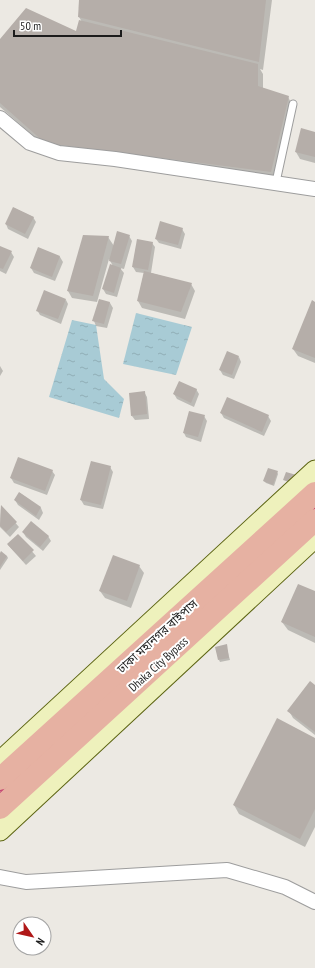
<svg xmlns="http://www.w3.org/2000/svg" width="315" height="968" font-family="'PT Sans Narrow','Noto Sans Bengali',sans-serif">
	<defs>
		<pattern id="water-ripples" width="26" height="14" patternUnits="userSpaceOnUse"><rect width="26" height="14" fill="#a8cbd5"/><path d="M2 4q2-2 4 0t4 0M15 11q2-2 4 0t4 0" fill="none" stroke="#90aeb6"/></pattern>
	</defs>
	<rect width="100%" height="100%" fill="#ece9e3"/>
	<g fill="url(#water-ripples)">
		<path d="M136,313L192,327L176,375L123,364Z"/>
		<path d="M72,320L96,325L104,379L124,399L119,418L49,397Z"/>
	</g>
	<g fill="#0003">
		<path d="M80,0H272L263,70L260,69L263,74V89L288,97L293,106L276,180L51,151L0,107V41L77,32L82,22L79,17Z"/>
		<path d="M315,133V163L300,159L296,152Z"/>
		<path d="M14,208L33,217L36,222L28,239L8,229L6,224Z"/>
		<path d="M182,229L185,234L181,249L159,243L156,239Z"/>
		<path d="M84,236L108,237L114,246L129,236L132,241L124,269L120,268L124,273L117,297L106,294L103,289L113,266L109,259L97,302L72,298L68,291Z"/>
		<path d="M152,243L155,247L151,273L191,284L195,291L185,319L142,308L138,301L144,273L136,272L133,267Z"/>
		<path d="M0,247L11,252L14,257L6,274L0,271Z"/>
		<path d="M39,248L60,257L63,262L55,281L34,273L31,268Z"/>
		<path d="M66,300L68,304L61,324L40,315L37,310Z"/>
		<path d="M99,300L110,303L113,308L107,328L96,326L94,321Z"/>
		<path d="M315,303V363L298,356L293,349Z"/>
		<path d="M239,357L241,362L234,379L223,375L220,370Z"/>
		<path d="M0,366L3,371L0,376Z"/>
		<path d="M196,389L199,394L194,407L177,399L174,394Z"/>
		<path d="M144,392L147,397L149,419L135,420L132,416Z"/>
		<path d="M221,413L268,416L271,421L264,436L224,418Z"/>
		<path d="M204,416L207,421L201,442L186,437L184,433Z"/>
		<path d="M110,467L113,472L103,509L84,505L81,500Z"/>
		<path d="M52,471L55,475L47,495L14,483L11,478Z"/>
		<path d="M277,472L278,474L274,486L266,483L264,481Z"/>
		<path d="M20,493L41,508L43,513L39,520L18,505L15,500Z"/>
		<path d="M1,506L19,527L10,537L0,527Z"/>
		<path d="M23,532L48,536L51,541L43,551L26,537Z"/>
		<path d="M18,535L36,556L26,565L8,545Z"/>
		<path d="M0,555L7,556L8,558L0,570Z"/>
		<path d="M139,566L144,573L131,608L105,598L100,591Z"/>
		<path d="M315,592V643L288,630L282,622Z"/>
		<path d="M226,646L230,660L220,662L219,660Z"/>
		<path d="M315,687V735L293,718L289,711Z"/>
		<path d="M315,739V827L305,847L239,814L234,805Z"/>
	</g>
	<g fill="#b5aea9">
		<path d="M79,0H266L259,62L78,17Z"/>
		<path d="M26,8L76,31L79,20L258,64V86L289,96L271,172L45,143L0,103V39Z"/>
		<path d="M301,128L315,132V157L295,152Z"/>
		<path d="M13,207L34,217L25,234L5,224Z"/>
		<path d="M160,221L183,228L178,245L155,239Z"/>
		<path d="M117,231L130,235L121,264L109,261Z"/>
		<path d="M83,235L109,236L93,296L67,291Z"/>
		<path d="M137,239L153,242L148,270L132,267Z"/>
		<path d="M0,246L12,251L3,269L0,268Z"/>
		<path d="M38,247L60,256L52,277L30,268Z"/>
		<path d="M110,264L121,268L114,293L102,289Z"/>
		<path d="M144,271L192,283L181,312L137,301Z"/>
		<path d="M44,290L66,299L58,319L36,311Z"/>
		<path d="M99,299L110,302L104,324L92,321Z"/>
		<path d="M312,300L315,302V358L292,349Z"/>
		<path d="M227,351L239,356L232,375L219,370Z"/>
		<path d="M179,381L197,389L191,403L173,394Z"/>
		<path d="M145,391L147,414L131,416L129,393Z"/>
		<path d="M227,397L269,415L262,432L220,413Z"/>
		<path d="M189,411L205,415L198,437L183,433Z"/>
		<path d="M18,457L53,470L45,491L10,478Z"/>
		<path d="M91,461L111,466L101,505L80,500Z"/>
		<path d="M268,468L278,471L273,485L263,481Z"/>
		<path d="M286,472L300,476L297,485L283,480Z"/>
		<path d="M19,492L41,507L36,516L14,500Z"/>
		<path d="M1,505L17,522L6,532L0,526Z"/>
		<path d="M31,521L49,536L40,547L22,532Z"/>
		<path d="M18,534L34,550L23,561L7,544Z"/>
		<path d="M1,551L7,556L0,567V553Z"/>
		<path d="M113,555L140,565L127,601L99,591Z"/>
		<path d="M298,584L315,591V637L281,622Z"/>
		<path d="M227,644L229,658L218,660L215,647Z"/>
		<path d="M310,681L315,685V732L287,711Z"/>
		<path d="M277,718L315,738V809L300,839L233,805Z"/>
	</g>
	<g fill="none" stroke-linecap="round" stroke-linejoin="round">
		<g stroke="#9d9d9d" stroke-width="9">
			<path id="service" d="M276,182L293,104"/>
		</g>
		<g stroke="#9d9d9d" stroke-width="16">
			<g id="minor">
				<path d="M0,118L30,143L59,153L115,159L315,189"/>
				<path d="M0,877L26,882L227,870L285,887L315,902"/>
			</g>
		</g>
		<g stroke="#5c6412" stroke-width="21">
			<g id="secondary">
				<path d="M0,761L315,470"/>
				<path d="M0,831L315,538"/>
			</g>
		</g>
		<g stroke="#c13968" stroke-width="24">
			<g id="trunk">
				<path d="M0,779L315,493"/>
				<path d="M0,808L315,520"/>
			</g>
		</g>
		<use href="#service" stroke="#fff" stroke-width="7"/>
		<use href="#minor" stroke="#fff" stroke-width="14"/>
		<use href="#secondary" stroke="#eef1bc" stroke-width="19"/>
		<use href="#trunk" stroke="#e6b1a2" stroke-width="22"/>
	</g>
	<g text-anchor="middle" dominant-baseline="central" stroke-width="4" stroke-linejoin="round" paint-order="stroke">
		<g font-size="12" fill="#1c1c1c" stroke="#fff">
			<text transform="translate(157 636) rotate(-42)">ঢাকা মহানগর বাইপাস</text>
			<text transform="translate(158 664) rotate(-42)">Dhaka City Bypass</text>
		</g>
	</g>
	<g transform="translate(32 936) rotate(124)"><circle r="19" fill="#ffffff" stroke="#a4a4a4"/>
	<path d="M0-3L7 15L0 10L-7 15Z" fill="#b01818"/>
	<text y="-6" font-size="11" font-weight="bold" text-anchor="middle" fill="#1c1c1c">N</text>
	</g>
	<path d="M14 30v6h107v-6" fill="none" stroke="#1c1c1c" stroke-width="2"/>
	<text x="20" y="30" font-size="12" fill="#1c1c1c" stroke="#ffffff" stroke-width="3" paint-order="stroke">50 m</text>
</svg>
